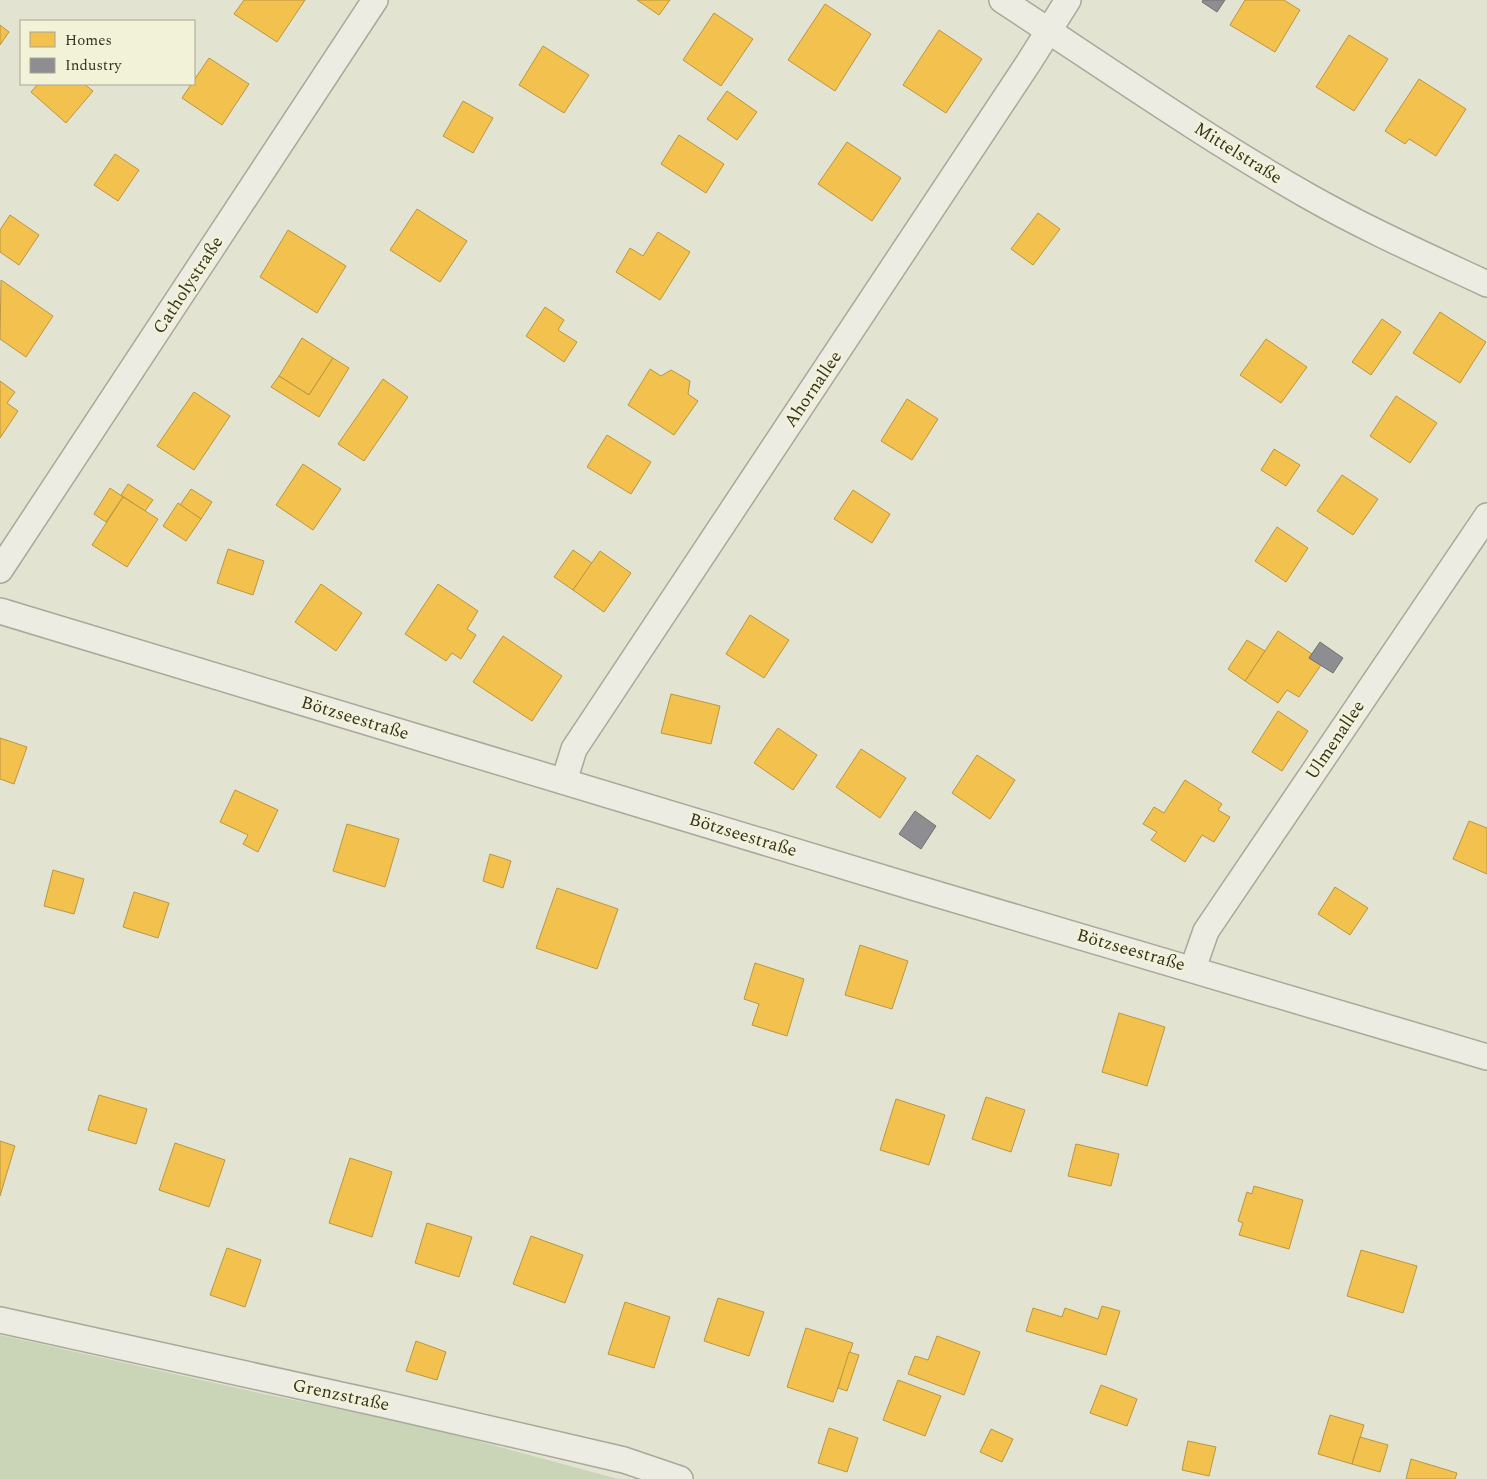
<svg xmlns="http://www.w3.org/2000/svg" width="1487" height="1479" font-family="Spectral,serif">
	<rect width="100%" height="100%" fill="#e3e3d1"/>
	<path fill="#cad4b6" d="M0,1335L264,1394L418,1425L618,1479H0Z"/>
	<g fill="#f2c14e" stroke="#ba9641">
		<path d="M244,0H305L277,42L234,14Z"/>
		<path d="M637,0H670L659,15Z"/>
		<path d="M1245,0H1284L1300,10L1275,52L1230,25Z"/>
		<path d="M825,4L871,34L835,91L788,60Z"/>
		<path d="M714,13L753,39L721,86L683,60Z"/>
		<path d="M0,25L9,32L0,45Z"/>
		<path d="M939,30L982,59L946,113L903,85Z"/>
		<path d="M1349,35L1388,59L1354,111L1316,87Z"/>
		<path d="M543,46L589,75L564,113L519,85Z"/>
		<path d="M209,58L249,84L222,125L182,98Z"/>
		<path d="M1419,79L1466,109L1436,156L1409,139L1405,144L1385,131Z"/>
		<path d="M38,84H84L93,91L66,123L31,92Z"/>
		<path d="M727,91L757,112L737,140L707,119Z"/>
		<path d="M463,101L493,118L473,153L443,136Z"/>
		<path d="M679,135L724,164L706,193L661,164Z"/>
		<path d="M847,142L901,178L872,221L818,184Z"/>
		<path d="M115,154L139,170L118,201L94,185Z"/>
		<path d="M417,209L467,241L440,282L390,250Z"/>
		<path d="M1038,213L1060,229L1033,265L1011,249Z"/>
		<path d="M10,215L39,235L19,265L0,252V230Z"/>
		<path d="M288,230L346,266L317,313L260,277Z"/>
		<path d="M658,232L690,252L660,300L616,272L630,248L643,256Z"/>
		<path d="M1,280L53,316L26,357L0,339Z"/>
		<path d="M545,307L564,320L558,330L577,342L564,362L526,336Z"/>
		<path d="M1440,312L1486,342L1460,383L1413,353Z"/>
		<path d="M1382,319L1401,332L1371,375L1352,362Z"/>
		<path d="M302,338L333,358L309,395L279,376Z"/>
		<path d="M1266,339L1307,367L1281,403L1240,375Z"/>
		<path d="M333,358L349,368L319,417L271,387L279,376L309,395Z"/>
		<path d="M650,369L661,376L671,370L690,381L688,394L698,401L674,435L628,405Z"/>
		<path d="M383,379L408,397L364,461L338,444Z"/>
		<path d="M0,381L15,392L7,403L18,411L0,438Z"/>
		<path d="M194,392L230,416L194,470L157,446Z"/>
		<path d="M1396,396L1437,423L1410,463L1370,436Z"/>
		<path d="M907,399L938,419L912,460L881,441Z"/>
		<path d="M607,435L651,462L631,494L587,467Z"/>
		<path d="M1274,449L1300,465L1286,486L1261,470Z"/>
		<path d="M303,464L341,489L313,530L276,505Z"/>
		<path d="M1342,475L1378,499L1353,535L1317,511Z"/>
		<path d="M128,484L153,500L145,511L121,495Z"/>
		<path d="M110,488L123,497L106,522L94,514Z"/>
		<path d="M191,489L212,502L201,519L180,505Z"/>
		<path d="M853,490L890,514L872,543L834,519Z"/>
		<path d="M123,497L158,519L127,567L92,545Z"/>
		<path d="M178,503L201,519L186,541L163,526Z"/>
		<path d="M1277,527L1308,548L1286,582L1255,561Z"/>
		<path d="M228,549L264,561L253,595L217,583Z"/>
		<path d="M573,550L592,563L573,590L554,577Z"/>
		<path d="M600,551L631,573L604,612L573,590Z"/>
		<path d="M321,584L362,613L336,651L295,622Z"/>
		<path d="M438,584L478,611L467,629L476,635L461,659L452,653L446,661L405,634Z"/>
		<path d="M750,615L789,640L764,678L726,654Z"/>
		<path d="M1278,631L1312,654L1309,658L1321,665L1299,697L1287,690L1278,703L1245,681Z"/>
		<path d="M503,636L562,676L532,721L473,682Z"/>
		<path d="M1247,640L1265,651L1245,681L1228,669Z"/>
		<path d="M671,694L720,706L711,744L661,733Z"/>
		<path d="M1278,711L1308,731L1282,771L1252,752Z"/>
		<path d="M778,728L817,755L793,790L754,763Z"/>
		<path d="M0,738L27,747L14,784L0,779Z"/>
		<path d="M861,749L906,778L880,818L836,787Z"/>
		<path d="M977,755L1015,780L990,819L952,793Z"/>
		<path d="M1185,780L1222,804L1218,810L1230,817L1214,842L1202,835L1185,862L1151,840L1157,832L1143,824L1154,807L1164,813Z"/>
		<path d="M235,790L278,810L258,852L243,844L248,835L220,822Z"/>
		<path d="M1469,821L1487,828V874L1453,859Z"/>
		<path d="M347,824L399,839L385,887L333,871Z"/>
		<path d="M490,854L511,861L503,888L483,881Z"/>
		<path d="M53,870L84,879L74,914L44,906Z"/>
		<path d="M1335,887L1368,908L1350,935L1318,914Z"/>
		<path d="M557,888L618,909L597,969L536,948Z"/>
		<path d="M134,892L169,903L158,938L123,927Z"/>
		<path d="M860,945L908,961L892,1009L845,995Z"/>
		<path d="M755,963L804,979L787,1036L752,1025L759,1004L744,999Z"/>
		<path d="M1119,1013L1165,1027L1147,1086L1102,1072Z"/>
		<path d="M99,1095L147,1109L136,1144L88,1130Z"/>
		<path d="M986,1097L1025,1110L1011,1152L972,1139Z"/>
		<path d="M896,1099L945,1115L929,1165L880,1150Z"/>
		<path d="M0,1141L15,1146L0,1196Z"/>
		<path d="M175,1143L225,1160L209,1207L159,1190Z"/>
		<path d="M1076,1144L1119,1154L1111,1186L1068,1176Z"/>
		<path d="M350,1158L392,1172L372,1237L329,1223Z"/>
		<path d="M1254,1186L1303,1200L1289,1249L1239,1235L1243,1223L1238,1221L1247,1192L1252,1194Z"/>
		<path d="M427,1223L472,1237L459,1277L415,1263Z"/>
		<path d="M531,1236L583,1255L565,1303L513,1284Z"/>
		<path d="M227,1248L261,1260L245,1307L210,1295Z"/>
		<path d="M1361,1250L1417,1266L1403,1313L1347,1296Z"/>
		<path d="M718,1298L764,1312L749,1356L704,1341Z"/>
		<path d="M625,1302L670,1317L654,1368L608,1354Z"/>
		<path d="M1102,1306L1120,1311L1106,1355L1026,1331L1033,1308L1062,1317L1065,1308L1098,1319Z"/>
		<path d="M806,1328L853,1343L833,1402L787,1387Z"/>
		<path d="M937,1336L980,1352L964,1395L908,1374L915,1356L928,1360Z"/>
		<path d="M416,1341L446,1352L437,1380L406,1371Z"/>
		<path d="M849,1352L859,1355L847,1391L838,1388Z"/>
		<path d="M898,1380L941,1396L925,1436L883,1420Z"/>
		<path d="M1101,1385L1137,1399L1127,1426L1090,1413Z"/>
		<path d="M1330,1415L1364,1425L1352,1464L1318,1454Z"/>
		<path d="M829,1428L858,1438L847,1472L818,1463Z"/>
		<path d="M991,1429L1013,1439L1002,1462L980,1452Z"/>
		<path d="M1360,1437L1388,1445L1380,1472L1352,1464Z"/>
		<path d="M1188,1441L1216,1447L1209,1476L1182,1470Z"/>
		<path d="M1411,1459L1457,1473L1455,1479H1406Z"/>
	</g>
	<g fill="#8d8d92" stroke="#737270">
		<path d="M1203,0H1225L1217,12L1202,2Z"/>
		<path d="M1320,642L1343,658L1333,673L1309,658Z"/>
		<path d="M915,811L936,826L921,849L899,834Z"/>
	</g>
	<g fill="none" stroke-linecap="round" stroke-linejoin="round">
		<g stroke="#a9a899" stroke-width="28">
			<g id="minor">
				<path d="M1002,0C1103,66 1203,136 1308,196C1366,229 1427,256 1487,284"/>
				<path d="M0,570L375,0"/>
				<path d="M0,611L916,888L1487,1057"/>
				<path d="M564,781L574,749L1029,62L1068,0"/>
				<path d="M1193,968L1206,931L1487,516"/>
				<path d="M0,1320L386,1405L624,1460L680,1479"/>
			</g>
		</g>
		<use href="#minor" stroke="#ecece2" stroke-width="25"/>
	</g>
	<g text-anchor="middle" dominant-baseline="central" stroke-width="5" stroke-linejoin="round" paint-order="stroke">
		<g font-size="18" fill="#373322" stroke="#f2f2d9">
			<text transform="translate(1238 153) rotate(32)">Mittelstraße</text>
			<text transform="translate(188 285) rotate(-57)">Catholystraße</text>
			<text transform="translate(813 389) rotate(-56)">Ahornallee</text>
			<text transform="translate(355 718) rotate(17)">Bötzseestraße</text>
			<text transform="translate(1335 740) rotate(-56)">Ulmenallee</text>
			<text transform="translate(743 835) rotate(17)">Bötzseestraße</text>
			<text transform="translate(1131 950) rotate(16)">Bötzseestraße</text>
			<text transform="translate(341 1395) rotate(12)">Grenzstraße</text>
		</g>
	</g>
	<rect x="20" y="20" width="175" height="65" fill="#f2f2d9" stroke="#a7a690"/>
	<rect x="30" y="32" width="25" height="15" fill="#f2c14e" stroke="#a7a690"/>
	<text x="65" y="45" font-size="15" fill="#373322">Homes</text>
	<rect x="30" y="58" width="25" height="15" fill="#8d8d92" stroke="#a7a690"/>
	<text x="65" y="70" font-size="15" fill="#373322">Industry</text>
</svg>
